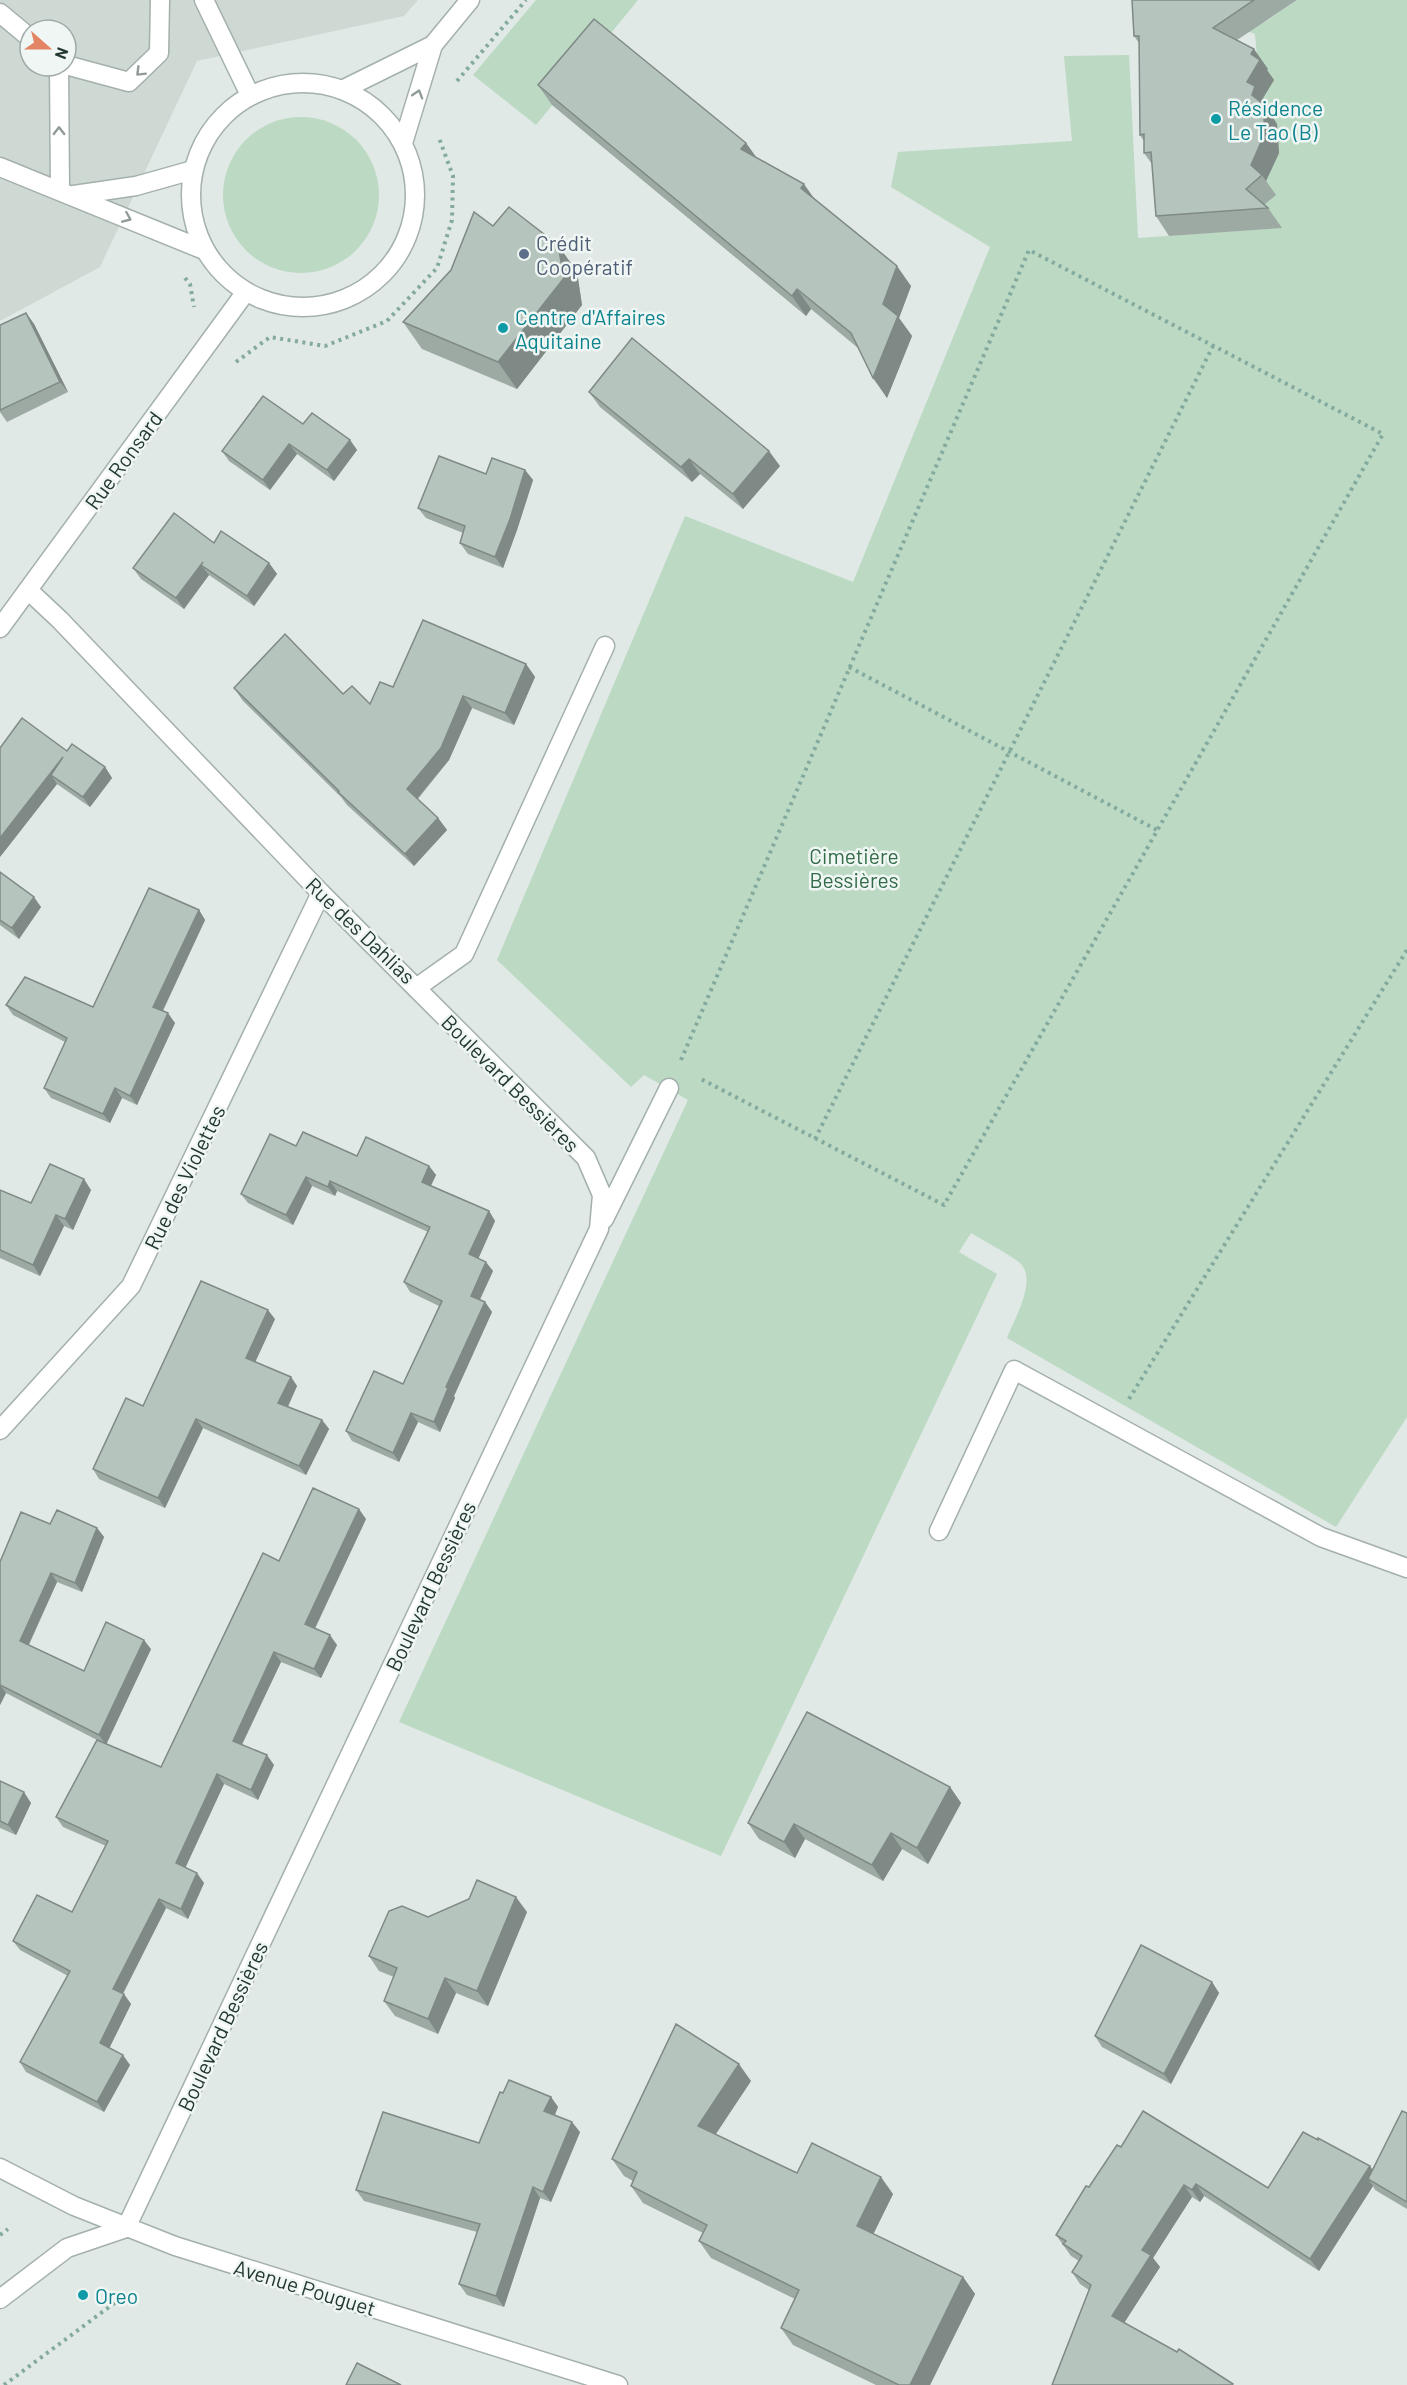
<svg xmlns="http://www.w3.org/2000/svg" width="1407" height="2385" font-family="Barlow,sans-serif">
	<rect width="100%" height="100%" fill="#e0e9e5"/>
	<path fill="#cfd9d4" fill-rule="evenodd" d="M0,0H418L404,16L197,61L100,267L0,321ZM30,30H66V66H30Z"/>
	<g fill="#bbd9c3">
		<path d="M536,0H638L536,125L473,75Z"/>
		<path d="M1297,0H1407V1417L1336,1527L1007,1338C1014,1320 1038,1280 1020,1263C1009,1254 984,1241 971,1233L959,1252L997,1274L721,1856L399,1722L688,1100L644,1075L631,1087L497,960L685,516L853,582L990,247L891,187L898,152L1072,141L1064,56L1129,55L1138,238L1266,229L1265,205L1258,178L1264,167L1272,168L1277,157L1270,149L1278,139L1277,124L1261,102L1255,34L1245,30L1268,20Z"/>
		<circle cx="301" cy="195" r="78"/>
	</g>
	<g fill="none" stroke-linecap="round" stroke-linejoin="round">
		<g stroke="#a4b0ac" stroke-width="21">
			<g id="service">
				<path d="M204,0L250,95"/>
				<path d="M0,13L30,38"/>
				<path d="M66,65L129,82L159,53L160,0"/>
				<path d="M59,66L60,190"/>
				<path d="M939,1531L1014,1370L1321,1537L1407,1568"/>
				<path d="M0,2299L67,2248L126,2228"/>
			</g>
		</g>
		<g stroke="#a4b0ac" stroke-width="21">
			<g id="minor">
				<circle cx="303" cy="195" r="112"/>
				<path d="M344,89L433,45"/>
				<path d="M403,143L433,45L470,0"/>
				<path d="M0,167L204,250"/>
				<path d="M74,195L136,186L193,170"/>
				<path d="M28,590L60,620L321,893L416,988L464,954L605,646"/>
				<path d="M0,628L245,293"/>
				<path d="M604,1219L669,1088"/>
				<path d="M0,1430L131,1286L321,893"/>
				<path d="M0,2168L74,2206L175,2246L618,2385"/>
				<path d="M126,2228L599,1229L602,1195L586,1158L416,988"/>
			</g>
		</g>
		<g stroke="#84aa9e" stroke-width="4" stroke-dasharray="3 4.5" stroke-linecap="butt">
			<path d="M457,81L526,0"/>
			<path d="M185,278L190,284L194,307"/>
			<path d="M236,362L270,337L325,346L387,321L437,268L452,220L453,176L439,138"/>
			<path d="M849,667L1157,830"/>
			<path d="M681,1060L1029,250L1383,434L944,1205L699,1078"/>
			<path d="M815,1139L1213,346"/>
			<path d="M1129,1399L1407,950"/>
			<path d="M0,2235L8,2229"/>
			<path d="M4,2385L128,2293"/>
		</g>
		<use href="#service" stroke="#fff" stroke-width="18"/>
		<use href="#minor" stroke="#fff" stroke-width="18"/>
	</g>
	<g fill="#9da9a3">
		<path d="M1132,0H1297L1237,40L1268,69L1267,70L1274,80L1263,98L1269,106L1268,110L1277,124L1279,153L1266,181L1276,195L1264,205L1268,208L1282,228L1169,236L1156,216L1152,164L1144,153V141L1140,135L1139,43L1134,36Z"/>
		<path d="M538,85L746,143L757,158L816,200L911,286L899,318L912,336L887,398L858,348L811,309L806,316L552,105Z"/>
		<path d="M493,226L558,245L577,272L582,305L517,389L422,349L403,322Z"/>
		<path d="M26,313L34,324L68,392L7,422L0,412V325Z"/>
		<path d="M589,392L780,466L743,509L700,474L692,482L600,407Z"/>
		<path d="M303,424L350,440L357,450L334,481L297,454L270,490L229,461L222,451Z"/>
		<path d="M525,470L533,480L517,530L503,568L468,554L460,543L463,533L426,518L418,508L486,474Z"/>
		<path d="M214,543L269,563L277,574L254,606L209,575L184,609L141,579L133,568Z"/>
		<path d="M526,664L535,677L514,725L472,708L449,760L418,799L438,818L447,830L414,866L347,805L341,797L243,701L234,688L343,694L370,704L393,687Z"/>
		<path d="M67,751L105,767L112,778L90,807L57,784L0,857Z"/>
		<path d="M0,872L41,907L19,939L0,925Z"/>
		<path d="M199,910L205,920L163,1011L175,1023L137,1105L122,1098L110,1123L51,1098L44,1088L65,1042L13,1015L6,1005L93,1007Z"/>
		<path d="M296,1146L429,1166L436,1175L431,1186L489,1211L495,1221L478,1258L493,1271L480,1300L485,1302L492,1312L454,1396L455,1398L440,1432L418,1422L399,1462L352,1441L346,1431L403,1384L439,1306L410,1292L404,1282L428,1232L337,1191L335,1196L312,1186L293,1225L248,1203L241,1194Z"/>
		<path d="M0,1190L31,1203L91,1190L73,1230L64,1226L40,1276L0,1258Z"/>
		<path d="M275,1319L255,1362L291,1377L297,1386L288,1407L322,1420L329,1429L306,1475L203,1428L165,1508L99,1479L93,1469L143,1406Z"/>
		<path d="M366,1519L315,1629L337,1645L321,1678L281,1662L242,1745L274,1765L258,1800L224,1784L185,1867L204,1883L188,1919L166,1908L123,1994L131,2004L109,2048L130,2065L104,2112L26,2072L20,2062L68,1976L20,1950L13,1941L72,1912L106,1846L63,1827L56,1817L97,1740L6,1693L0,1705V1562L50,1524L97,1528L104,1537L82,1592L57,1582L29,1645L84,1671L151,1649L106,1744L161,1767L279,1561Z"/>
		<path d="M0,1781L31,1803L16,1835L0,1828Z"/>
		<path d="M950,1787L961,1803L928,1864L902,1849L883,1881L805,1839L795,1858L759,1839L748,1823Z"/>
		<path d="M527,1912L488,2006L456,1993L438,2034L395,2016L384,2001L394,1977L379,1971L369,1956L428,1917Z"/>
		<path d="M1212,1982L1219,1993L1171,2084L1102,2047L1095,2036Z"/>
		<path d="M751,2081L715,2134L797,2173L893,2194L873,2234L963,2277L975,2294L930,2385H876L793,2345L781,2328L795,2299L711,2258L699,2241L703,2233L643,2203L631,2186L633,2181L624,2176L612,2159Z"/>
		<path d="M503,2093L551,2097L558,2107L555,2115L580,2132L551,2202L540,2198L504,2307L467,2295L459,2284L477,2232L364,2201L356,2190L479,2143Z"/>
		<path d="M1407,2113V2209L1375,2190L1373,2186L1319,2271L1204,2196L1200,2202L1192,2197L1153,2258L1160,2267L1124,2322L1233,2384L1052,2385L1089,2290L1080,2284L1072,2272L1079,2261L1071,2256L1056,2235L1089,2187L1121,2147L1268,2188L1318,2140L1370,2166L1372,2170Z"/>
	</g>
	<g fill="#7f8985">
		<path d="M1254,49L1268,69L1267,70L1274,80L1263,98L1269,106L1268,110L1277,124L1279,153L1266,181L1262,175L1251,165L1252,95L1247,82L1251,54Z"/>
		<path d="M746,143L760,163L741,149Z"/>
		<path d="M804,184L818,204L801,188Z"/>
		<path d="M558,245L577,272L582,305L517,389L498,362Z"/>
		<path d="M897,266L911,286L899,318L912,336L887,398L873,378L883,304Z"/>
		<path d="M797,289L811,309L806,316L792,296Z"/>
		<path d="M26,313L34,324L68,392L60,382Z"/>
		<path d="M350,440L357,450L334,481L327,470Z"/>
		<path d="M289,444L297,454L270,490L263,480Z"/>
		<path d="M769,451L780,466L743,509L733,494Z"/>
		<path d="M689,459L700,474L692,482L681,467Z"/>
		<path d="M525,470L533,480L517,530L503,568L495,557Z"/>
		<path d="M269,563L277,574L254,606L247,596Z"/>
		<path d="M201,565L209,575L184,609L176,598Z"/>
		<path d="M526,664L535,677L514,725L505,713Z"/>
		<path d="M463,696L472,708L449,760L415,801L407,789Z"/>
		<path d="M63,757L51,775L57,784L0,857V838Z"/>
		<path d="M105,767L112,778L90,807L83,797Z"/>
		<path d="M438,818L447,830L414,866L405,854Z"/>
		<path d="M34,897L41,907L19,939L12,928Z"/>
		<path d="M199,910L205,920L160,1016L153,1007Z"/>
		<path d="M168,1013L175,1023L137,1105L130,1096Z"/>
		<path d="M115,1088L122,1098L110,1123L103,1114Z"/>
		<path d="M429,1166L436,1175L428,1191L422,1182Z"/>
		<path d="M306,1177L312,1186L293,1225L286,1215Z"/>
		<path d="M84,1179L91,1190L73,1230L65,1219Z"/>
		<path d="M330,1181L337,1191L335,1196L328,1187Z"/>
		<path d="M489,1211L495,1221L476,1264L469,1254Z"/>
		<path d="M56,1215L64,1226L40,1276L33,1265Z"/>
		<path d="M486,1262L493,1271L477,1305L471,1296Z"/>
		<path d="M485,1302L492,1312L454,1396L455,1398L440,1432L434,1422L446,1387Z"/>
		<path d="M268,1310L275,1319L253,1367L246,1358Z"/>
		<path d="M291,1377L297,1386L285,1412L278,1403Z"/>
		<path d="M411,1413L418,1422L399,1462L393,1453Z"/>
		<path d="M196,1419L203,1428L165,1508L158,1498Z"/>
		<path d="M322,1420L329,1429L306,1475L299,1466Z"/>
		<path d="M359,1509L366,1519L312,1634L305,1624Z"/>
		<path d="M97,1528L104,1537L82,1592L75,1583Z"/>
		<path d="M51,1573L57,1582L26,1650L20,1641Z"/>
		<path d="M330,1635L337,1645L321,1678L314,1669Z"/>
		<path d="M144,1640L151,1649L106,1745L99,1735Z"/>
		<path d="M274,1652L281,1662L239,1750L233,1741Z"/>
		<path d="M0,1685L6,1693L0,1705Z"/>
		<path d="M267,1755L274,1765L258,1800L251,1790Z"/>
		<path d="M217,1774L224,1784L183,1873L176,1863Z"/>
		<path d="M950,1787L961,1803L928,1864L917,1848Z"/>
		<path d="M24,1792L31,1803L16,1835L8,1825Z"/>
		<path d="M794,1824L805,1839L795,1858L784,1842Z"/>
		<path d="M891,1833L902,1849L883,1881L872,1865Z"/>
		<path d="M197,1873L204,1883L188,1919L181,1909Z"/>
		<path d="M516,1897L527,1912L488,2006L477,1991Z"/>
		<path d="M159,1899L166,1908L120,1999L113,1989Z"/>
		<path d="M445,1978L456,1993L438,2034L428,2019Z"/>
		<path d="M1212,1982L1219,1993L1171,2084L1164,2074Z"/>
		<path d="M124,1994L131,2004L107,2053L100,2043Z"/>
		<path d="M123,2055L130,2065L104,2112L97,2102Z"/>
		<path d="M739,2064L751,2081L710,2143L698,2126Z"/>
		<path d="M551,2097L558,2107L552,2121L544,2111Z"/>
		<path d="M572,2122L580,2132L551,2202L543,2192Z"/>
		<path d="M1370,2166L1378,2178L1368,2179L1373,2186L1319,2271L1310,2259Z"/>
		<path d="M881,2177L893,2194L869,2243L857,2226Z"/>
		<path d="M1196,2184L1204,2196L1200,2202L1192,2190Z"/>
		<path d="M1184,2185L1192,2197L1153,2258L1160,2267L1121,2328L1112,2316L1142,2250Z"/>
		<path d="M533,2187L540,2198L504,2307L496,2296Z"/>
		<path d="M963,2277L975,2294L930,2385H910Z"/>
	</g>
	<g fill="#b6c4be" stroke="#7f8985" stroke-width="1.5">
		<path d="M1132,0H1254L1213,28L1254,49L1251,54L1260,60L1247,82L1255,86L1252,95L1263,104L1265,133L1251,165L1262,175L1246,189L1268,208L1156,216L1151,152L1144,153V134L1140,135L1139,36H1134Z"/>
		<path d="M594,19L746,143L741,149L804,184L801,188L897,266L883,304L898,316L873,378L851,333L797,289L792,296L538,85Z"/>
		<path d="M509,207L558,245L564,278L498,362L403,322L451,270L474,212L493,226Z"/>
		<path d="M26,313L60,382L0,410V325Z"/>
		<path d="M632,338L769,451L733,494L689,459L681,467L589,392Z"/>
		<path d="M263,396L303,424L312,413L350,440L327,470L289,444L263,480L222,451Z"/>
		<path d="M439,456L486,474L492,458L525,470L510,519L495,557L460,543L465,526L418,508Z"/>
		<path d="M174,513L214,543L221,531L269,563L247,596L201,565L203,562L176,598L133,568Z"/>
		<path d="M423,620L526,664L505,713L463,696L441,748L407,789L438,818L405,854L338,792L339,791L234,688L285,634L343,694L352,686L370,704L380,682L393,687Z"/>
		<path d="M22,718L67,751L72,744L105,767L83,797L51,775L63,757L0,838V748Z"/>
		<path d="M0,872L34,897L12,928L0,920Z"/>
		<path d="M149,888L199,910L153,1007L168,1013L130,1096L115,1088L103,1114L44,1088L67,1038L6,1005L25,977L93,1007Z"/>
		<path d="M303,1132L357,1156L366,1137L429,1166L422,1182L489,1211L469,1254L486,1262L471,1296L485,1302L446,1387L448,1388L434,1422L411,1413L393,1453L346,1431L374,1371L403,1384L442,1301L404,1282L430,1227L330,1181L328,1187L306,1177L286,1215L241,1194L270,1134L296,1146Z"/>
		<path d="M50,1164L84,1179L65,1219L56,1215L33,1265L0,1250V1190L31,1203Z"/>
		<path d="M201,1281L268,1310L246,1358L291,1377L278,1403L322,1420L299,1466L196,1419L158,1498L93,1469L126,1398L143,1406Z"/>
		<path d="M313,1488L359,1509L305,1624L330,1635L314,1669L274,1652L233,1741L267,1755L251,1790L217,1774L176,1863L197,1873L181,1909L159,1899L113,1989L124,1994L100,2043L123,2055L97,2102L20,2062L70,1971L13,1941L37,1895L72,1912L108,1841L56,1817L97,1740L161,1767L263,1553L279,1561Z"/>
		<path d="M57,1510L97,1528L75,1583L51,1573L20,1641L84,1671L106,1622L144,1640L99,1735L0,1685V1562L21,1512L50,1524Z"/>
		<path d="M807,1712L950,1787L917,1848L891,1833L872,1865L794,1824L784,1842L748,1823Z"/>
		<path d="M0,1781L24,1792L8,1825L0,1821Z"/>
		<path d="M477,1880L516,1897L477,1991L445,1978L428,2019L384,2001L397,1968L369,1956L389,1911L402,1906L428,1917L469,1899Z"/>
		<path d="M1141,1945L1212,1982L1164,2074L1095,2036Z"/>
		<path d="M676,2024L739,2064L698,2126L797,2173L812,2143L881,2177L857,2226L963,2277L910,2385H899L781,2328L799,2290L699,2241L707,2225L631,2186L637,2172L612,2159Z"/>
		<path d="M509,2080L551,2097L544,2111L572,2122L543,2192L533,2187L496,2296L459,2284L480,2224L356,2190L383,2112L479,2143L500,2092L503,2093Z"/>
		<path d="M1143,2111L1268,2188L1303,2132L1318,2140V2138L1370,2166L1310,2259L1196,2184L1192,2190L1184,2185L1142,2250L1151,2255L1112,2316L1177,2352L1179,2349L1233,2384L1232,2385H1052L1091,2285L1072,2272L1082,2256L1063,2244L1066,2241L1056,2235L1086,2186L1089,2187L1117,2145L1121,2147Z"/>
		<path d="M1402,2111L1407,2113V2202L1368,2179Z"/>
		<path d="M357,2363L401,2385H346Z"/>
	</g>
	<defs><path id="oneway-chevron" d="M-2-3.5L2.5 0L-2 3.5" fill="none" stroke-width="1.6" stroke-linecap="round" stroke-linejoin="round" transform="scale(1.5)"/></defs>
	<g stroke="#919c98">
		<use href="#oneway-chevron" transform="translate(140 72) rotate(135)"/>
		<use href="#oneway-chevron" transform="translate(418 94) rotate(-73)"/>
		<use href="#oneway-chevron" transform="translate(59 131) rotate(-90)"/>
		<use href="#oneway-chevron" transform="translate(127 218) rotate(23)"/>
	</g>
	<g fill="#0f9aa8" stroke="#f0f6f3" stroke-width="2">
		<circle cx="1216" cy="119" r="6"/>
		<circle cx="503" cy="328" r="6"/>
		<circle cx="83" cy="2295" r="6"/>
	</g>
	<circle fill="#5c6f8a" stroke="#f0f6f3" stroke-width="2" cx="524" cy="254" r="6"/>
	<g text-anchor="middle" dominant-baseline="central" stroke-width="5" stroke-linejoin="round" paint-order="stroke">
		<g font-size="21" fill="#0d838f" stroke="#f0f6f3" text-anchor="start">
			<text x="1228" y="107">Résidence<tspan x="1228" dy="24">Le Tao (B)</tspan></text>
			<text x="515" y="316">Centre d'Affaires<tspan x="515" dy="24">Aquitaine</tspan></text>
			<text x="95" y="2295">Oreo</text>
		</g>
		<g font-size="21" fill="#4e5e75" stroke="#f0f6f3" text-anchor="start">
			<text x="536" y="242">Crédit<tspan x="536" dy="24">Coopératif</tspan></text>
		</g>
		<g font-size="21" fill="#233832" stroke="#f0f6f3">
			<text transform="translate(123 460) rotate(-54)">Rue Ronsard</text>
			<text transform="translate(361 930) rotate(44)">Rue des Dahlias</text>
			<text transform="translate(511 1083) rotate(45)">Boulevard Bessières</text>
			<text transform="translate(184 1177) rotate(-64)">Rue des Violettes</text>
			<text transform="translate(430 1586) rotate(-65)">Boulevard Bessières</text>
			<text transform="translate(222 2026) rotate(-65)">Boulevard Bessières</text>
			<text transform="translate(305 2287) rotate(17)">Avenue Pouguet</text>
		</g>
		<g font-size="21" fill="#316b47" stroke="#f0f6f3">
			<text x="854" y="855">Cimetière<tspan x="854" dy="24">Bessières</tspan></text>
		</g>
	</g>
	<g transform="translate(48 48) rotate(111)"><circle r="28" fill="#f0f6f3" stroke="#9eaaa6" stroke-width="1.5"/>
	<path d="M0-4.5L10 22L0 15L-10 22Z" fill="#e38464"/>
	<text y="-9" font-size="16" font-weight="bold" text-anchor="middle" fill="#233832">N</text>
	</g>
</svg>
